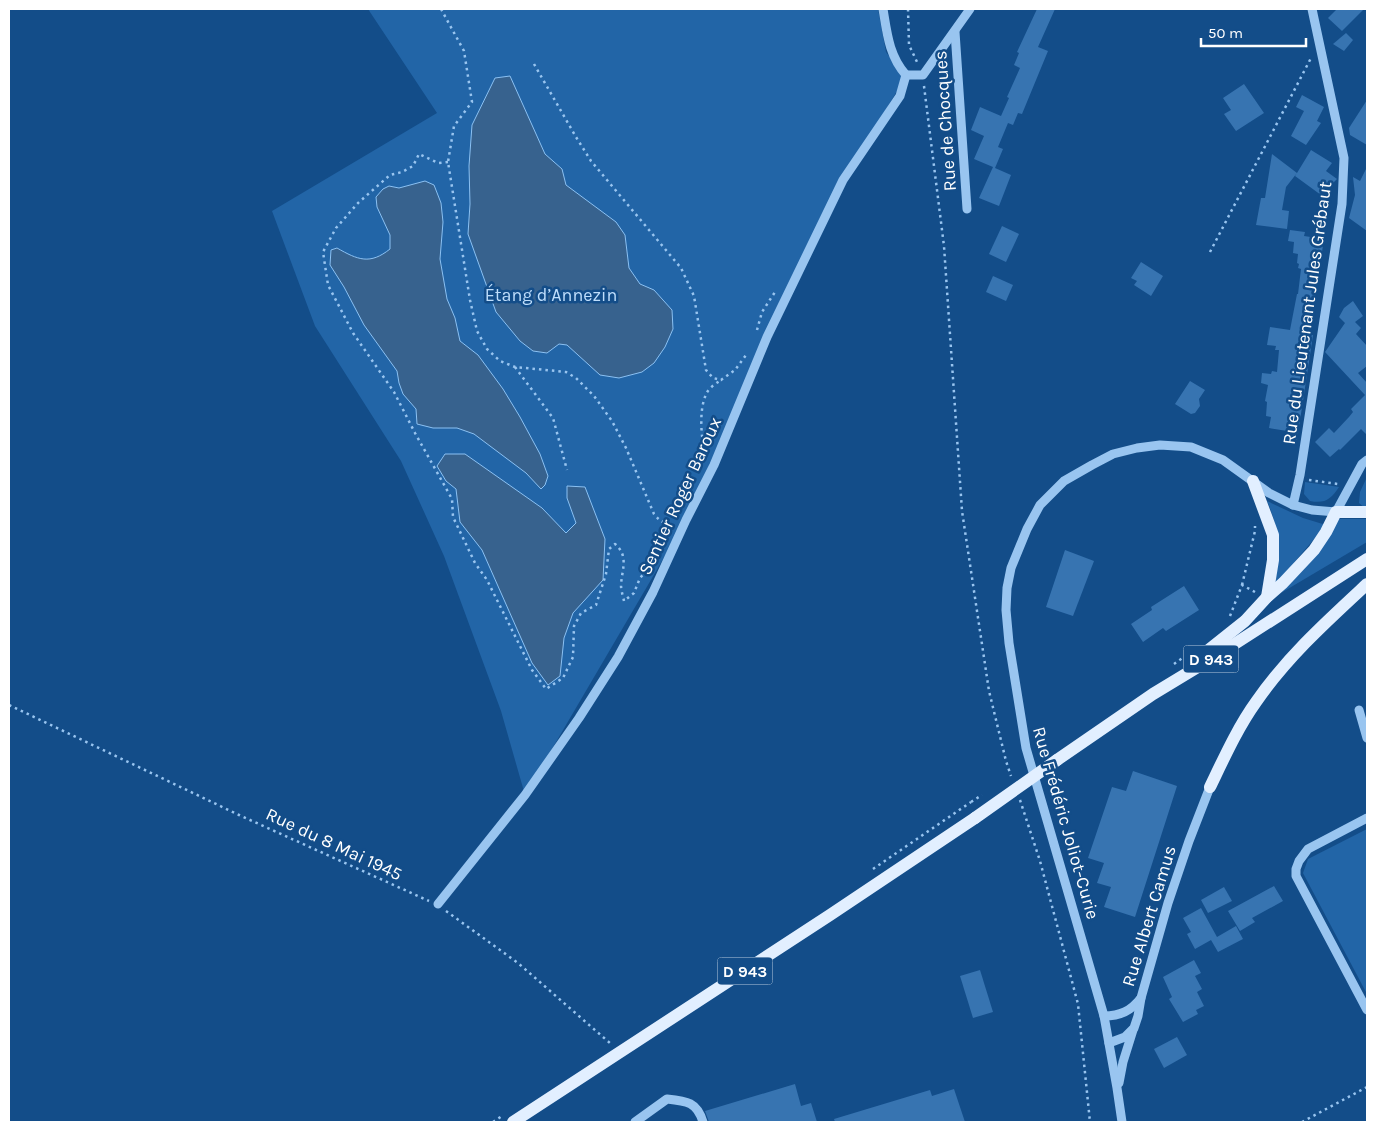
<svg xmlns="http://www.w3.org/2000/svg" width="1376" height="1131" font-family="Karla,sans-serif">
	<rect width="100%" height="100%" fill="#134d89"/>
	<g fill="#2265a7">
		<path d="M368,9H878L886,52L905,78L843,180L686,520L525,795L501,711L444,556L401,461L315,326L272,211L437,113Z"/>
		<path d="M1367,477V509H1366L1359,503L1360,492Z"/>
		<path d="M1305,482L1339,487C1331,499 1325,504 1310,501L1304,494Z"/>
		<path d="M1267,501L1303,518L1326,525L1274,586C1281,556 1280,530 1267,501Z"/>
		<path d="M1339,519H1367V542L1281,593L1310,562Z"/>
		<path d="M1367,829V994L1303,873L1308,859Z"/>
	</g>
	<g fill="#37628e" stroke="#8bc1f3">
		<path d="M510,76L545,154L562,169L566,185L616,222L625,235L629,268L640,284L654,290L672,310L673,329L665,347L654,363L642,372L619,378L600,375L567,345L559,344L547,353L533,351L520,341L496,312L468,234L470,204L469,166L472,125L495,78Z"/>
		<path d="M425,181L434,185L441,203L443,222L440,259L447,299L455,318L460,341L478,355L503,389L520,417L540,454L548,476L545,485L541,489L526,473L474,434L457,428H433L417,424L416,409L403,394L399,383L397,371L364,325L344,287L330,265L331,250L337,248C358,260 370,265 390,249V235L377,207L376,197L383,189L389,186L399,188Z"/>
		<path d="M445,454H465L542,508L566,533L576,523L567,498V486L585,487L605,539L603,580L573,613L564,638L560,676L548,685L532,663L482,550L460,522L456,489L446,481L437,466Z"/>
	</g>
	<g fill="#3774b1">
		<path d="M1037,9H1055L1038,47L1048,51L1022,114L1018,113L1013,125L1008,123L998,147L1003,149L995,168L1011,175L999,206L979,198L993,167L974,159L984,136L971,130L980,107L1001,116L1009,98L1007,97L1020,68L1014,65L1019,53L1017,52Z"/>
		<path d="M1337,9H1364L1342,31L1328,18Z"/>
		<path d="M1346,33L1353,40L1344,51L1333,44Z"/>
		<path d="M1244,84L1264,113L1236,131L1224,114L1231,110L1223,98Z"/>
		<path d="M1302,95L1324,107L1317,121L1321,123L1306,145L1291,136L1304,111L1296,107Z"/>
		<path d="M1367,100V145L1350,135L1349,128Z"/>
		<path d="M1311,150L1332,163L1326,171L1337,179L1321,195L1295,176L1297,173L1286,187L1282,210L1289,211L1287,229L1256,225L1261,198H1265L1272,154L1297,173Z"/>
		<path d="M1367,167V231L1349,218L1355,195L1353,177L1360,181Z"/>
		<path d="M1002,226L1019,234L1006,262L989,254Z"/>
		<path d="M1290,230L1305,232L1304,236L1324,239L1309,335H1313L1297,440L1286,439L1287,431L1269,428L1271,417L1266,416L1267,402L1265,401L1268,385L1261,383L1262,373L1271,374L1272,371L1277,372L1279,350H1275L1276,346L1267,345L1270,327L1290,330L1297,294H1298L1301,269L1298,268L1299,264L1297,263L1298,254L1293,253L1294,242L1288,241Z"/>
		<path d="M1141,262L1163,276L1151,296L1134,285L1137,281L1131,278Z"/>
		<path d="M993,276L1013,285L1006,301L986,292Z"/>
		<path d="M1353,301L1363,316L1355,322L1361,328L1356,334L1367,346V366L1358,373L1367,383V435L1361,429L1340,450L1339,449L1330,457L1315,442L1329,428L1334,433L1349,417L1353,412L1351,409L1365,395L1325,352L1345,323L1339,317L1344,308Z"/>
		<path d="M1190,381L1205,390L1199,399L1200,406L1195,413L1191,414L1175,404Z"/>
		<path d="M1065,550L1094,561L1073,616L1046,607Z"/>
		<path d="M1184,586L1199,610L1166,631L1163,628L1143,642L1131,624L1152,610L1151,607Z"/>
		<path d="M1133,771L1177,786L1135,917L1104,907L1111,887L1097,883L1104,863L1088,858L1112,787L1126,791Z"/>
		<path d="M1274,886L1283,901L1252,918L1255,922L1240,931L1228,911Z"/>
		<path d="M1224,887L1232,901L1208,913L1201,900Z"/>
		<path d="M1201,908L1217,937L1236,926L1243,939L1218,952L1211,940L1195,949L1187,934L1191,932L1183,918Z"/>
		<path d="M1194,960L1201,973L1195,976L1202,989L1197,992L1204,1006L1196,1010L1198,1014L1183,1022L1169,999L1172,997L1163,977Z"/>
		<path d="M980,970L993,1012L973,1018L960,976Z"/>
		<path d="M1177,1037L1187,1055L1164,1068L1154,1049Z"/>
		<path d="M795,1084L801,1106L811,1103L817,1122H709L705,1111Z"/>
		<path d="M954,1089L965,1122H835L834,1119L930,1090L932,1096Z"/>
	</g>
	<g fill="none" stroke-linecap="round" stroke-linejoin="round">
		<g stroke="#99c5f0" stroke-width="2.5" stroke-dasharray="2.5 4" stroke-linecap="butt">
			<path d="M441,9L464,51L472,102L454,126L448,162L470,300L477,331L487,349L500,361L515,367L566,372L576,378L594,396L612,421L626,448L654,514C660,521 663,524 672,523"/>
			<path d="M908,9L909,45L918,64"/>
			<path d="M534,64L576,137L591,161L681,268L694,296L706,370L713,378L721,380L735,370L746,355"/>
			<path d="M924,86L944,246L962,511L989,691L1006,761L1011,776"/>
			<path d="M448,162L438,163L419,154L413,166L402,172L390,175L358,203L336,228L323,252L328,285L353,333L394,392L415,433L452,499L453,517L475,563L487,580L532,670L546,689L563,678L573,657L574,626L581,613L596,605L606,574L609,549L615,544C629,556 622,569 621,585C621,590 623,596 624,601L634,593L640,578L652,565"/>
			<path d="M1210,252L1311,58"/>
			<path d="M757,330L762,312L775,292"/>
			<path d="M515,367L553,418L567,470"/>
			<path d="M706,456C701,440 699,412 705,397C707,389 715,384 721,380"/>
			<path d="M1309,480L1338,484"/>
			<path d="M1242,585L1255,531V526"/>
			<path d="M1230,616L1242,585L1255,592"/>
			<path d="M1174,664L1184,657"/>
			<path d="M9,705L239,815L429,901"/>
			<path d="M1020,800L1040,861L1078,1004L1090,1122"/>
			<path d="M873,869L971,802"/>
			<path d="M446,911L518,963L611,1044"/>
			<path d="M493,1122L502,1116"/>
			<path d="M1302,1122L1367,1087"/>
		</g>
		<g stroke="#99c5f0" stroke-width="9">
			<path d="M883,9C887,33 889,56 906,75"/>
			<path d="M955,32L967,209"/>
			<path d="M906,75H923L970,9"/>
			<path d="M1293,505L1300,475L1342,204L1344,158L1312,9"/>
			<path d="M1359,710L1367,738"/>
			<path d="M1367,818L1308,849L1299,861L1296,869V876L1367,1010"/>
			<path d="M438,904L525,795L579,718L618,657L653,592L686,520L714,465L767,337L843,180L900,96L906,75"/>
			<path d="M1104,1016C1120,1016 1131,1011 1141,998"/>
			<path d="M1109,1043L1125,1037L1134,1028L1138,1016L1141,998L1168,903L1189,841L1210,787"/>
			<path d="M1119,1083L1123,1062L1133,1030"/>
			<path d="M635,1122L667,1099C687,1101 697,1102 703,1122"/>
			<path d="M1122,1122L1117,1088L1104,1016L1026,748L1009,643L1006,610L1007,588L1011,568L1027,529L1040,505L1064,481L1092,465L1113,454L1137,448L1160,445L1191,447L1223,460L1269,493L1293,505L1312,510L1336,512L1362,464L1367,460"/>
		</g>
		<g stroke="#e2efff" stroke-width="12">
			<path d="M1253,481L1273,535V560L1267,597"/>
			<path d="M1196,660L1245,621L1267,597L1283,583L1314,550L1326,532L1336,512H1367"/>
			<path d="M1057,760L1153,694L1219,654L1367,559"/>
			<path d="M1210,787C1224,758 1238,727 1256,702C1287,657 1327,621 1367,584"/>
			<path d="M513,1122L830,915L975,818"/>
		</g>
		<path stroke="#99c5f0" stroke-width="2.5" stroke-dasharray="2.5 4" stroke-linecap="butt" d="M971,802L982,795"/>
		<path stroke="#e2efff" stroke-width="12" d="M975,818L1057,760"/>
	</g>
	<g text-anchor="middle" dominant-baseline="central" stroke-width="5" stroke-linejoin="round" paint-order="stroke">
		<g fill="#134d89" stroke="#b8cadc" stroke-width="1">
			<rect x="1183.5" y="645.5" width="55" height="27" rx="4"/>
			<rect x="717.5" y="957.5" width="55" height="27" rx="4"/>
		</g>
		<g font-size="16" font-weight="bold" fill="#fff">
			<text x="1211" y="659">D 943</text>
			<text x="745" y="971">D 943</text>
		</g>
		<g font-size="18" fill="#fff" stroke="#134d89">
			<text transform="translate(945 121) rotate(-94)">Rue de Chocques</text>
			<text transform="translate(1307 313) rotate(-82)">Rue du Lieutenant Jules Grébaut</text>
			<text transform="translate(680 496) rotate(-65)">Sentier Roger Baroux</text>
			<text transform="translate(1066 823) rotate(74)">Rue Frédéric Joliot-Curie</text>
			<text transform="translate(334 844) rotate(25)">Rue du 8 Mai 1945</text>
			<text transform="translate(1149 916) rotate(-73)">Rue Albert Camus</text>
		</g>
		<g font-size="18" fill="#bfdefc" stroke="#134d89">
			<text x="551" y="295">Étang d’Annezin</text>
		</g>
	</g>
	<rect width="1376" height="1131" fill="none" stroke="#ffffff" stroke-width="20"/>
	<path d="M1201 38v8h105v-8" fill="none" stroke="#ffffff" stroke-width="2.5"/>
	<text x="1208" y="38" font-size="15" fill="#ffffff" stroke="#134d89" stroke-width="4" paint-order="stroke">50 m</text>
</svg>
